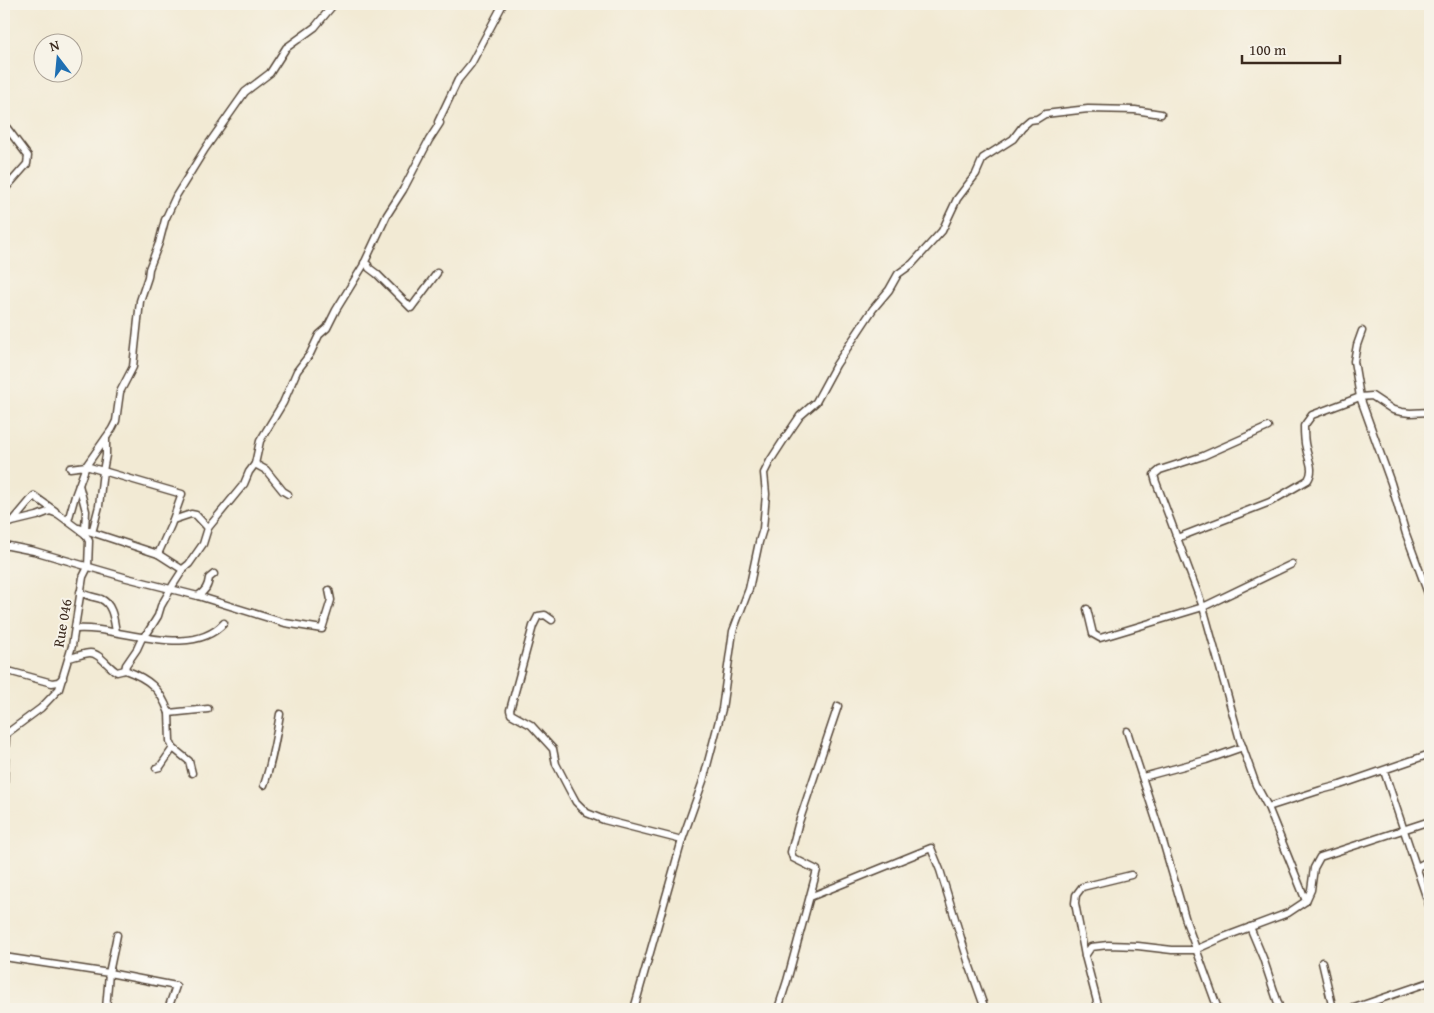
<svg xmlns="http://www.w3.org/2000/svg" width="1434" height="1013" font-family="'Gentium Book Plus',serif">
	<rect width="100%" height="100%" fill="#f7f3e8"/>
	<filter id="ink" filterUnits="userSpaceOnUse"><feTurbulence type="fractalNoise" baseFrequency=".02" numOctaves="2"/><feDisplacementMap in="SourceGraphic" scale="10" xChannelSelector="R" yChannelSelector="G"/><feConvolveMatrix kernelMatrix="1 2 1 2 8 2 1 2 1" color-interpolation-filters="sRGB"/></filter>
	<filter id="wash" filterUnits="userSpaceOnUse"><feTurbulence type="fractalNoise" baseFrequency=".0096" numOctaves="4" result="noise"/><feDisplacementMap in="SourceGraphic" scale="20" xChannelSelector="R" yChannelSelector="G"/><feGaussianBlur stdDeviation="1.12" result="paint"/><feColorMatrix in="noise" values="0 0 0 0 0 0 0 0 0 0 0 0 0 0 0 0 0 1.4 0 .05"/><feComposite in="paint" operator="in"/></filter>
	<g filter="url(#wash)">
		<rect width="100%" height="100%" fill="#f2ead4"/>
	</g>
	<g filter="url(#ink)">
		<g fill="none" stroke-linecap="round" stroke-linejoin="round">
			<g stroke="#564739" stroke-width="9">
				<g id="minor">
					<path d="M4,124L28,156L27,164L4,190"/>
					<path d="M364,263L368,265L369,268L377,274L411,308L437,273"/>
					<path d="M1362,331L1357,345L1354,361L1360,397L1391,483L1406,534L1430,599"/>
					<path d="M1268,427L1203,456L1160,470L1154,475L1156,482L1203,607L1240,740L1256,785L1268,807L1306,901"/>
					<path d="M255,464L266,470L283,491L288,494"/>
					<path d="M70,468L86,466L112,429L116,421L120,392L133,367L140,301L148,277L149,269L159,243L165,220L176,196L205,149L245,92L270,73L286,48L315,27L334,4"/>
					<path d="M79,485L86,511L85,530"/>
					<path d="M173,520L191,514L196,515L208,528"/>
					<path d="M13,521L34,496L55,511"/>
					<path d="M68,521L75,496L86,466L182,494L171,525L158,554L79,528"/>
					<path d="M4,524L37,516L50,511L58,514L85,534L89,541L88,567L83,577L72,646L59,689L41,708L6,734L4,784"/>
					<path d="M90,531L93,529L99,506L103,471L106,455V438"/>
					<path d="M1177,538L1270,502L1308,480C1315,469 1308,460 1306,448C1304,441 1304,433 1304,426L1312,415L1360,397L1372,396L1393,410L1402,412L1410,413L1430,412"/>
					<path d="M4,545L34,551L127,578L198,596L285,623L322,629L331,600L329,590"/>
					<path d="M158,554L183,570"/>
					<path d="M80,592C87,596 94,597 101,599C113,604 114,621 116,632"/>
					<path d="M198,596C205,591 208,587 209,578L214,574"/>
					<path d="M1087,609L1093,634L1100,638L1203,607L1292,564"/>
					<path d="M552,620L545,615L538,616L533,626L510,710L511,714L531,725L553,749L556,764L569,789L576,802L587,813L604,820L682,840"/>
					<path d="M75,629C118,625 190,661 224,623"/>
					<path d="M69,658C75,657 84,653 90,653C100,653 108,667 117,672L125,670C149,679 160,688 169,713L208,709"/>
					<path d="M125,670L126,665L137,649L142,638L148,632L158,616L161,606L173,585L184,568L189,564L203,544L208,528L244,484L249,472L255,464L260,441L283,403L297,371L310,354L319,335L327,328L336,310L363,266L387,215L403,190L429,140L440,123L438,122L458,80L471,64L503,4"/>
					<path d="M4,671L12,672L52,683L58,682L63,678"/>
					<path d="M169,713L170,741L173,748L189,761L192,773"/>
					<path d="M1127,731L1162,838L1187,924L1218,1009"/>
					<path d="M156,768L160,767L173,748"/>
					<path d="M1384,771L1430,908"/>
					<path d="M1143,777L1206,760L1243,747"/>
					<path d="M264,785C272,762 276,738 280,714"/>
					<path d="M1268,807L1321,790L1340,785L1430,754"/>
					<path d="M1417,867L1430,860"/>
					<path d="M810,897L931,848L940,870L969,964L985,1009"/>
					<path d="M1250,927L1263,958L1280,1009"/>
					<path d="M1085,956L1091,947L1108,945L1138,946L1172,950H1195L1224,937L1288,913L1306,901L1311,890L1314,868L1320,857L1430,821"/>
					<path d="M4,957L109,973L176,986L168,1009"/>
					<path d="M1322,962L1333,1009"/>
					<path d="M106,1009L109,973L117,935"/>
					<path d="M634,1009L682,840L703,781L722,709L733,631L749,589L759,542L763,529L766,494L764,473L770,461L783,441L800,416L816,402L836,365L873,309L889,290L898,274L912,264L942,231L957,199L976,174L983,158L1013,139L1022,127L1030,120L1037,119L1045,114L1088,109L1135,110L1161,114"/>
					<path d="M778,1009L787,981L817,870L793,858L791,852L798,825L838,706"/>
					<path d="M1099,1009L1085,956L1075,903L1076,895L1082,887L1131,875"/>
					<path d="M1351,1009L1430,982"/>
				</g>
			</g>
			<use href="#minor" stroke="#fff" stroke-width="6"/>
		</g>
	</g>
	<g text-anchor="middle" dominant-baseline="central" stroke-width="4" stroke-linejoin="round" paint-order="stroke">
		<g font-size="15" fill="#3b2a1e" stroke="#f7f3e8">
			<text transform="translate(62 623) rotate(-80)">Rue 046</text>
		</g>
	</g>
	<rect width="1434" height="1013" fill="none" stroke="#f7f3e8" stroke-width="20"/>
	<g transform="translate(58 58) rotate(344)"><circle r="24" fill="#f7f3e8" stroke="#aca397"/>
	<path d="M0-4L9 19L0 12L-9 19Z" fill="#1f6fb2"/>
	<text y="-8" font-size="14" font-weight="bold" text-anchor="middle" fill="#3b2a1e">N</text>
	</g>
	<path d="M1242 55v8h98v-8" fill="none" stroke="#3b2a1e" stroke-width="2.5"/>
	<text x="1249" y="55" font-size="15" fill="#3b2a1e" stroke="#f7f3e8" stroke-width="4" paint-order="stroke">100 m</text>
</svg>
